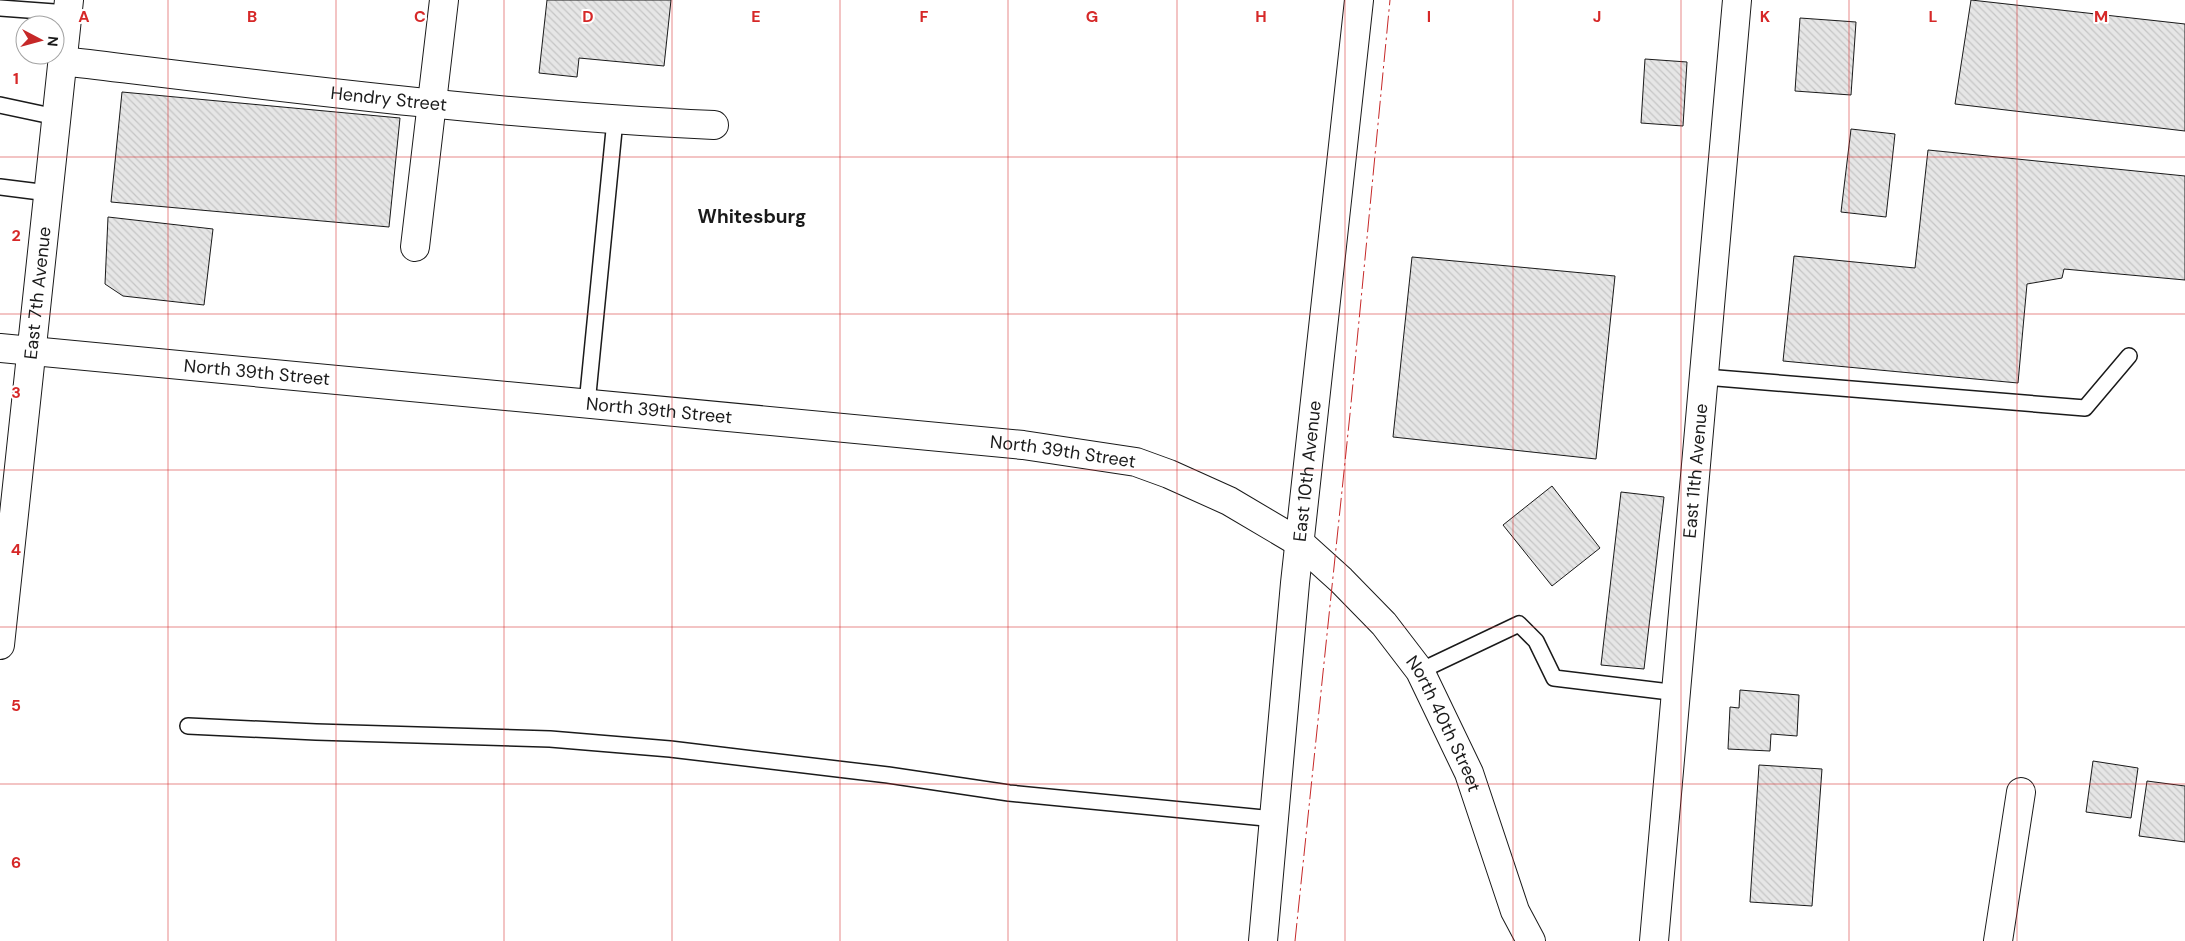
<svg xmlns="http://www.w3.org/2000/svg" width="2185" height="941" font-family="'DM Sans',sans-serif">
	<defs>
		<pattern id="building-back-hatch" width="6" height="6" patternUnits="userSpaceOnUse" patternTransform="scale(1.25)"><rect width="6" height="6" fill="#e6e6e6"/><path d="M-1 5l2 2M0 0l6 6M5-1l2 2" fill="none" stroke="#c5c5c5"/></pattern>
	</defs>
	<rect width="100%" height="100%" fill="#fff"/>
	<g fill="url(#building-back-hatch)" stroke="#1a1a1a">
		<path d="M547,0H671L664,66L579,58L577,77L539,73Z"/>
		<path d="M1971,0L2185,24V131L1955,104Z"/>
		<path d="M1800,18L1856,22L1851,95L1795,91Z"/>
		<path d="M1645,59L1687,62L1683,126L1641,123Z"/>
		<path d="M122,92L400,118L389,227L111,202Z"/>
		<path d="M1851,129L1895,134L1886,217L1841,212Z"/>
		<path d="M1928,150L2185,176V280L2064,269L2062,278L2027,284L2018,383L1783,361L1794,256L1915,268Z"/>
		<path d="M108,217L213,229L204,305L123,296L105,284Z"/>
		<path d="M1412,257L1615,276L1596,459L1393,437Z"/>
		<path d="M1552,486L1600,548L1552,586L1503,525Z"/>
		<path d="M1621,492L1664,497L1644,669L1601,665Z"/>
		<path d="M1740,690L1799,695L1797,736L1771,734L1770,751L1728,749L1730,707L1739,708Z"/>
		<path d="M2093,761L2138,768L2131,818L2086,812Z"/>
		<path d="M1759,765L1822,769L1812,906L1750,902Z"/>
		<path d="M2147,781L2185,786V842L2139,836Z"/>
	</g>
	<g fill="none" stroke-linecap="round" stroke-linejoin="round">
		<g stroke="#1a1a1a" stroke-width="18">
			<g id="service">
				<path d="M0,8L68,13"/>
				<path d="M0,105L56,117"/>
				<path d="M0,187L48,193"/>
				<path d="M1705,377L2085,408L2129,356"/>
				<path d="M587,404L615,120"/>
				<path d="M1420,671L1519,624L1536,641L1554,678L1678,693"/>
				<path d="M188,726L316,732L550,739L670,749L888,775L1009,793L1274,819"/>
			</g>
		</g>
		<g stroke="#1a1a1a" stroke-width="30">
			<g id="minor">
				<path id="s1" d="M63,61C279,87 496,115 714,125"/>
				<path d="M415,247L444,0"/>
				<path id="s2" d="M1263,941L1295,583L1359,0"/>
				<path id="s3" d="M1654,941L1737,0"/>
				<path d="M1998,941L2021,792"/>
			</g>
		</g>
		<g stroke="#1a1a1a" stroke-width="30">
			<g id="tertiary">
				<path id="s4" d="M0,645L69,0"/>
			</g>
		</g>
		<g stroke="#1a1a1a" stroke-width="30">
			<g id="secondary">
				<path id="s5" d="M0,348L1023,445L1136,462L1169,474L1229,501L1300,543L1341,580L1384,624L1420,671L1469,773L1515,911L1531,941"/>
			</g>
		</g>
		<use href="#service" stroke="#fff" stroke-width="15"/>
		<use href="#minor" stroke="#fff" stroke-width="28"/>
		<use href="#tertiary" stroke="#fff" stroke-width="28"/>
		<use href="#secondary" stroke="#fff" stroke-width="28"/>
		<path stroke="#c62828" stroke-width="1" stroke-dasharray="18 4 2.5 4" stroke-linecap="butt" d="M1295,941L1350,414L1390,0"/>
	</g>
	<path fill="none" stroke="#d62828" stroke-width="1" stroke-opacity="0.55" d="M168,0V941M336,0V941M504,0V941M672,0V941M840,0V941M1008,0V941M1177,0V941M1345,0V941M1513,0V941M1681,0V941M1849,0V941M2017,0V941M0,157H2185M0,314H2185M0,470H2185M0,627H2185M0,784H2185"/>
	<g text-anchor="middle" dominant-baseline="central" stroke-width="4" stroke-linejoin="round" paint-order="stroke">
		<g font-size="18" fill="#1a1a1a" stroke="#fff">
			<text stroke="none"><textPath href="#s1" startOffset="328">Hendry Street</textPath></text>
			<text stroke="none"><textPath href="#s4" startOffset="354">East 7th Avenue</textPath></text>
			<text stroke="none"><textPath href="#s5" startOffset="258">North 39th Street</textPath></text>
			<text stroke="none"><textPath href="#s5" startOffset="662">North 39th Street</textPath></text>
			<text stroke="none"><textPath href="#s5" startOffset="1068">North 39th Street</textPath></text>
			<text stroke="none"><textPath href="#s2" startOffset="472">East 10th Avenue</textPath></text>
			<text stroke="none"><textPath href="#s3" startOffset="472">East 11th Avenue</textPath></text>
			<text stroke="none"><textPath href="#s5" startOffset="1559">North 40th Street</textPath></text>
		</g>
		<g font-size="19" font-weight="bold" fill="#1a1a1a" stroke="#fff">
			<text x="752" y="216">Whitesburg</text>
		</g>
	</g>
	<g font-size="16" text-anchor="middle" font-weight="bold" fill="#d62828" stroke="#fff" stroke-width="4" stroke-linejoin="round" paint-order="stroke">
		<text x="84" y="22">A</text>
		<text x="252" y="22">B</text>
		<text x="420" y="22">C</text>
		<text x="588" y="22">D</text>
		<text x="756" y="22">E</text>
		<text x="924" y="22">F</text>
		<text x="1092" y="22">G</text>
		<text x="1261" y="22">H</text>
		<text x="1429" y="22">I</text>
		<text x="1597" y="22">J</text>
		<text x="1765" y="22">K</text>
		<text x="1933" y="22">L</text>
		<text x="2101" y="22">M</text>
		<text x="16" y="84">1</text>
		<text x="16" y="241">2</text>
		<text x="16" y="398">3</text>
		<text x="16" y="555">4</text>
		<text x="16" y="711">5</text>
		<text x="16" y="868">6</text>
	</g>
	<g transform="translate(40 40) rotate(96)"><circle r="24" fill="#ffffff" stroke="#a3a3a3"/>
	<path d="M0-4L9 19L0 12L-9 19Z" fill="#c62828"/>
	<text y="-8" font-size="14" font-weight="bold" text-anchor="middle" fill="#1a1a1a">N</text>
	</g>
</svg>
